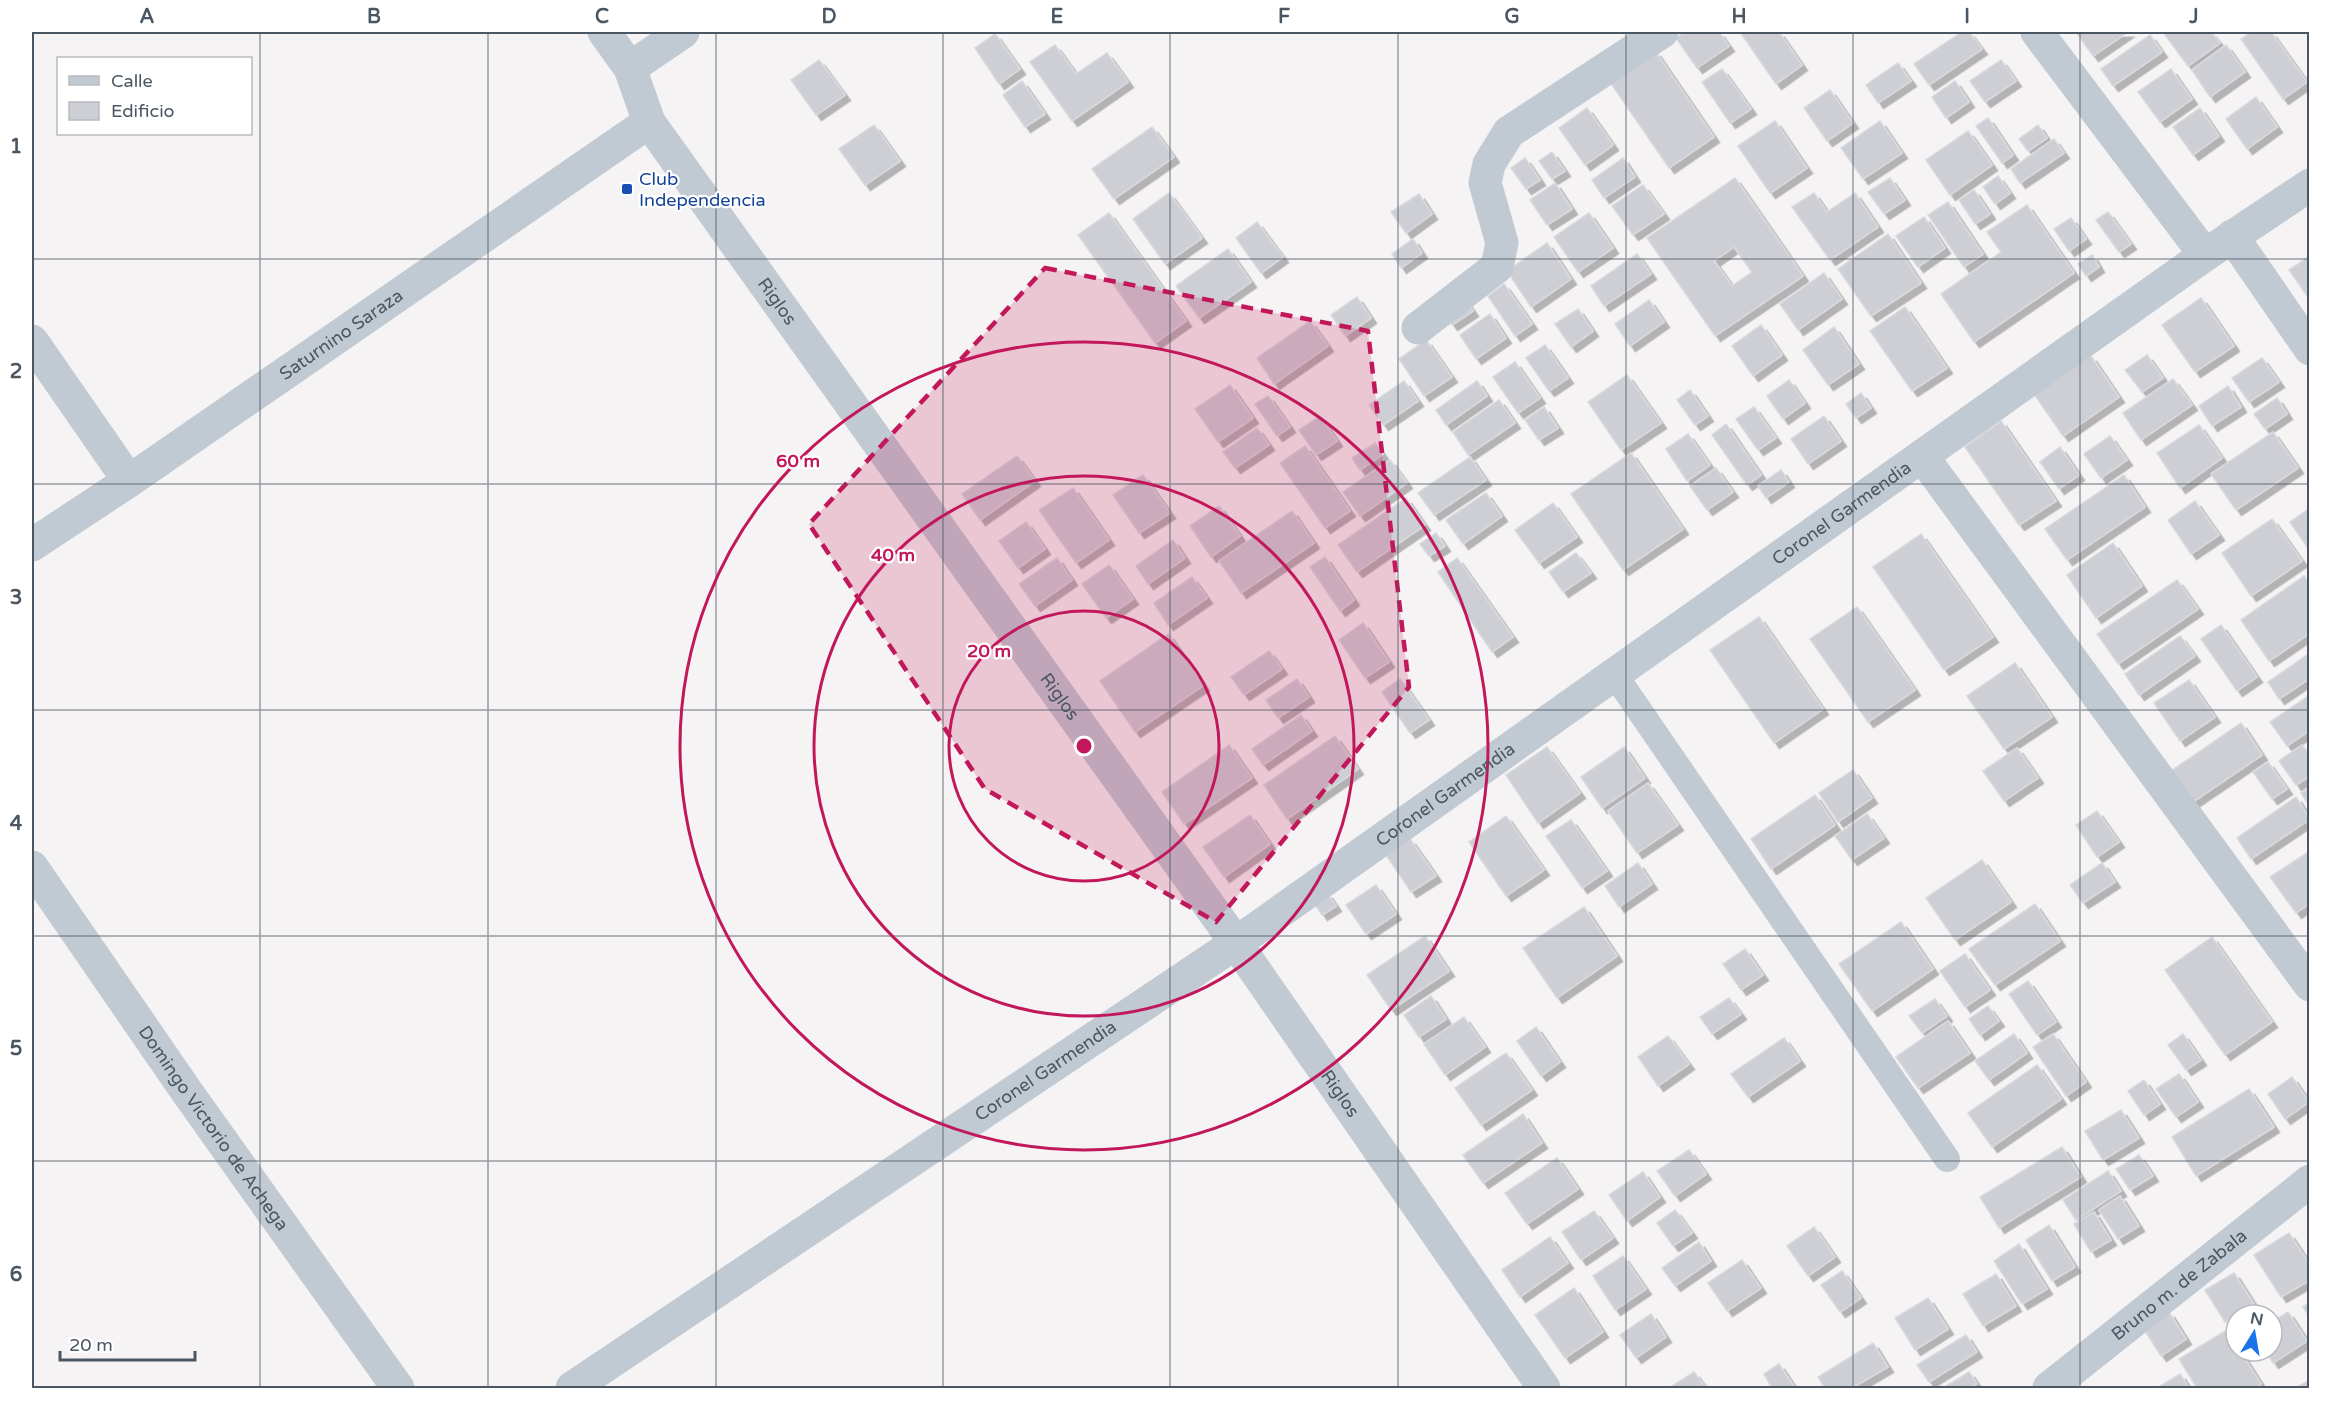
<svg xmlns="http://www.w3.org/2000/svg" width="2341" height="1420" font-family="'Varela Round',sans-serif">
	<defs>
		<filter id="shadow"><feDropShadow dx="5.5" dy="5.5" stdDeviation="0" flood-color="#0004"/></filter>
	</defs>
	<rect width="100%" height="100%" fill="#f5f3f3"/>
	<g fill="#cdcfd5" stroke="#d7d9de" stroke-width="1.5" fill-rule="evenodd" filter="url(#shadow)">
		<path d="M1685,32H1719L1729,46L1697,68L1676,38Z"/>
		<path d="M1740,32H1779L1802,65L1776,84Z"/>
		<path d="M1962,32H1969L1982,49L1929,85L1914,64Z"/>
		<path d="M2076,32H2128L2093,56Z"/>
		<path d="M2163,32H2211L2220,43L2188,66Z"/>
		<path d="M2252,32H2271L2307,82L2283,99L2241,39Z"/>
		<path d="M995,34L1020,69L999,84L975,48Z"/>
		<path d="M2150,35L2162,52L2113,86L2101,69Z"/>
		<path d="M1055,45L1076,74L1107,53L1128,82L1072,121L1030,62Z"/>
		<path d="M2226,45L2245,72L2210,97L2192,70Z"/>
		<path d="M1655,51L1714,137L1669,168L1610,82Z"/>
		<path d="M819,60L845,95L816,115L791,80Z"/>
		<path d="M2001,60L2016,81L1985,102L1970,81Z"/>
		<path d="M1898,63L1911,81L1878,103L1866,85Z"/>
		<path d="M1722,69L1751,109L1730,123L1702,82Z"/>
		<path d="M2171,69L2192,99L2160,122L2138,92Z"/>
		<path d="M1022,81L1045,114L1025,127L1003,95Z"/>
		<path d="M1955,81L1969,102L1946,118L1932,97Z"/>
		<path d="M1830,90L1853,123L1827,141L1804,108Z"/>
		<path d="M2256,97L2277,127L2247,149L2226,119Z"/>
		<path d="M1587,108L1613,145L1585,165L1559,128Z"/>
		<path d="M2200,108L2219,136L2193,155L2173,127Z"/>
		<path d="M1988,118L2013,155L2002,163L1976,126Z"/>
		<path d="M1775,121L1807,168L1770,193L1738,146Z"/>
		<path d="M1880,121L1902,153L1863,179L1841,148Z"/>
		<path d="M874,125L900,161L865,185L839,149Z"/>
		<path d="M2038,125L2047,138L2028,151L2019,139Z"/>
		<path d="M1152,127L1174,157L1114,199L1092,169Z"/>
		<path d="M1968,131L1992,165L1950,195L1926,160Z"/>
		<path d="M2054,139L2064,153L2020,183L2011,169Z"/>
		<path d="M1552,152L1565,171L1552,179L1539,161Z"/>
		<path d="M1525,158L1540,180L1526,189L1511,168Z"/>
		<path d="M1623,158L1635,177L1604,198L1592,180Z"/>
		<path d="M1998,176L2010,193L1995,204L1983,187Z"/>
		<path d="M1735,178L1803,276L1715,336L1647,238ZM1734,247L1752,272L1732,286L1714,261Z"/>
		<path d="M1890,178L1905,200L1884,214L1868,192Z"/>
		<path d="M1555,183L1572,209L1547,225L1530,200Z"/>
		<path d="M1643,185L1664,214L1633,235L1612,206Z"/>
		<path d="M1974,190L1990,214L1975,224L1959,200Z"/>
		<path d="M1169,193L1202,238L1165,264L1133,219Z"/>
		<path d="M1814,193L1827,212L1855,193L1878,227L1830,260L1792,207Z"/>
		<path d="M1419,194L1432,214L1406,233L1391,212Z"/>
		<path d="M1948,202L1983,254L1964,267L1928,215Z"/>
		<path d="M2027,205L2074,273L1974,342L1941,294L2001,252L1987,232Z"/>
		<path d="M2108,212L2131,244L2119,252L2096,220Z"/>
		<path d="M1109,213L1186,321L1155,343L1078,235Z"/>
		<path d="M1589,213L1613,248L1578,272L1554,237Z"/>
		<path d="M1924,217L1945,248L1918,267L1896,236Z"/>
		<path d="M2071,218L2086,239L2069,251L2054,229Z"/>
		<path d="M1257,222L1283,257L1261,273L1236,238Z"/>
		<path d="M1888,234L1921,283L1871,316L1838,269Z"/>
		<path d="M1413,239L1422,253L1401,268L1392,254Z"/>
		<path d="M1547,243L1571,279L1531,307L1507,271Z"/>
		<path d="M1228,249L1251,282L1199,318L1176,286Z"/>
		<path d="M1637,254L1651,274L1604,306L1591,286Z"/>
		<path d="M2092,255L2099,267L2086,276L2078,264Z"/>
		<path d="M2310,256V300L2289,270Z"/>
		<path d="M1824,273L1842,299L1798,330L1780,304Z"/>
		<path d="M1504,284L1532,324L1515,336L1488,296Z"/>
		<path d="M1357,297L1371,318L1345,336L1331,315Z"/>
		<path d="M2201,298L2234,346L2195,372L2162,325Z"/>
		<path d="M1649,300L1664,322L1630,346L1615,324Z"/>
		<path d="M1466,301L1473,311L1452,325L1445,315Z"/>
		<path d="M1905,307L1947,368L1912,391L1870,331Z"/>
		<path d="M1578,309L1593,331L1571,347L1555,324Z"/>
		<path d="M1490,314L1506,338L1476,359L1460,335Z"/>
		<path d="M1310,321L1328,346L1274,384L1257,358Z"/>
		<path d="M1761,325L1782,355L1753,376L1732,346Z"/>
		<path d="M1834,327L1859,364L1828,385L1803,350Z"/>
		<path d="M1426,340L1452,377L1424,396L1399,359Z"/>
		<path d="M1545,345L1568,378L1549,391L1526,358Z"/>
		<path d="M2147,355L2163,378L2142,392L2125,370Z"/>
		<path d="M2091,356L2119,397L2063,436L2034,394Z"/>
		<path d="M2262,358L2279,382L2249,402L2232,378Z"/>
		<path d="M1515,362L1540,398L1518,413L1493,377Z"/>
		<path d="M1627,375L1661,423L1621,450L1588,402Z"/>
		<path d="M2173,379L2192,405L2141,440L2123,413Z"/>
		<path d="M1789,380L1805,403L1783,419L1767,396Z"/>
		<path d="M1404,381L1418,401L1383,425L1369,405Z"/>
		<path d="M1477,381L1487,396L1446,425L1436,410Z"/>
		<path d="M1230,385L1253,418L1218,442L1195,409Z"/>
		<path d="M2228,386L2241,407L2212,426L2199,406Z"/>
		<path d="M1690,390L1708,416L1695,425L1677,400Z"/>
		<path d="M1861,393L1871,408L1856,418L1846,404Z"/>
		<path d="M1268,396L1290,427L1277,436L1255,404Z"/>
		<path d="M2277,398L2287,414L2265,429L2254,414Z"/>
		<path d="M1499,400L1515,423L1468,455L1453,432Z"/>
		<path d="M1544,407L1558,428L1539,440L1525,420Z"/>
		<path d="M1754,407L1776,438L1758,450L1736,419Z"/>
		<path d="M1320,416L1337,441L1316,455L1299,430Z"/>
		<path d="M1824,416L1841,441L1808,464L1791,439Z"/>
		<path d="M2001,421L2056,501L2019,525L1965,447Z"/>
		<path d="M1726,424L1761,475L1747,485L1712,435Z"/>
		<path d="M2199,425L2222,458L2180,488L2157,453Z"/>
		<path d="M1257,428L1269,445L1235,468L1223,452Z"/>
		<path d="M2273,432L2298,468L2236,510L2211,474Z"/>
		<path d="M1688,434L1710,465L1687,481L1666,449Z"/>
		<path d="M2110,436L2127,460L2101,478L2084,454Z"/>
		<path d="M1375,443L1383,454L1360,470L1352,458Z"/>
		<path d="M1305,446L1350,511L1325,528L1280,463Z"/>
		<path d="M2060,447L2079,475L2059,489L2040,462Z"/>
		<path d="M1631,453L1683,529L1623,570L1571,494Z"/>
		<path d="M1017,456L1035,481L980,520L962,494Z"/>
		<path d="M1470,457L1486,480L1434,515L1418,493Z"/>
		<path d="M1390,460L1407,483L1360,516L1343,492Z"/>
		<path d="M1716,468L1733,492L1707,510L1690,486Z"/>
		<path d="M1781,470L1789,482L1766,498L1758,486Z"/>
		<path d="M1143,475L1170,513L1139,533L1113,495Z"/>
		<path d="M2124,475L2145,507L2067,560L2045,529Z"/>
		<path d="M1073,488L1109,540L1076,563L1039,510Z"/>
		<path d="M1486,493L1502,516L1463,544L1446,520Z"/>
		<path d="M1406,498L1425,525L1357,572L1338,545Z"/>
		<path d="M2195,501L2219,535L2191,554L2168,520Z"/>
		<path d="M1553,503L1577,537L1539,563L1515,530Z"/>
		<path d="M1219,506L1240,536L1211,557L1190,526Z"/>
		<path d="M2310,508V551L2290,522Z"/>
		<path d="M1292,511L1314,543L1241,593L1219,561Z"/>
		<path d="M2272,519L2302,561L2251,596L2222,553Z"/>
		<path d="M1026,522L1045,549L1018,568L999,541Z"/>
		<path d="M1436,533L1445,546L1429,556L1420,544Z"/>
		<path d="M1921,534L1993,637L1944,670L1873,567Z"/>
		<path d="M1173,540L1185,558L1148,584L1136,566Z"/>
		<path d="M2113,543L2142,586L2096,618L2067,575Z"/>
		<path d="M1576,553L1591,573L1563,592L1549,572Z"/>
		<path d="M1325,557L1354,600L1340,611L1310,567Z"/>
		<path d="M1057,558L1072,580L1035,606L1019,584Z"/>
		<path d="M1457,558L1513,637L1492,652L1438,572Z"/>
		<path d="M1109,565L1133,599L1106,618L1082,584Z"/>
		<path d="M2304,576L2310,584V633L2269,661L2241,620Z"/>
		<path d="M1192,577L1207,598L1168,625L1154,603Z"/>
		<path d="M2177,580L2198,609L2118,664L2097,634Z"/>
		<path d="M1857,607L1915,690L1868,722L1810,639Z"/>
		<path d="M1759,617L1823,709L1774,743L1710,650Z"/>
		<path d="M1363,623L1389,662L1365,678L1339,640Z"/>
		<path d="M2221,625L2257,677L2237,691L2201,639Z"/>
		<path d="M1168,634L1204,685L1135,732L1100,681Z"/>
		<path d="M2180,636L2195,656L2139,695L2125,674Z"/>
		<path d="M1269,651L1282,669L1244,695L1231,677Z"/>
		<path d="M2310,653V678L2279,699L2268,682Z"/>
		<path d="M2015,663L2052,717L2004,749L1967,696Z"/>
		<path d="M1297,679L1309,697L1278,718L1266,700Z"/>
		<path d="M1400,679L1429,720L1410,733L1382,692Z"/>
		<path d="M2189,680L2215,717L2180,741L2154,703Z"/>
		<path d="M2310,695V730L2287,746L2270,722Z"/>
		<path d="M1301,715L1312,731L1263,765L1252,749Z"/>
		<path d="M2241,723L2262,755L2193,802L2171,771Z"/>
		<path d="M1335,736L1358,769L1287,819L1264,785Z"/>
		<path d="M1229,745L1252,778L1184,824L1162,792Z"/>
		<path d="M2302,745L2310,755V776L2296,785L2279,761Z"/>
		<path d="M1547,747L1580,793L1538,823L1506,775Z"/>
		<path d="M1624,747L1645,778L1602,808L1581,777Z"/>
		<path d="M2017,748L2038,778L2004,801L1983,771Z"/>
		<path d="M2268,762L2287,789L2272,799L2253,772Z"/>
		<path d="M1853,770L1872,798L1838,822L1819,793Z"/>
		<path d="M1648,783L1678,825L1637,853L1608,811Z"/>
		<path d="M2310,787V807L2301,793Z"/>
		<path d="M1815,795L1835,825L1771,869L1751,839Z"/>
		<path d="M2296,797L2310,819L2251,859L2237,838Z"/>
		<path d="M2097,811L2119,842L2097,857L2076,825Z"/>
		<path d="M1867,814L1884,838L1852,860L1835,836Z"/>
		<path d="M1250,815L1270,844L1224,877L1203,847Z"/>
		<path d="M1506,816L1544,870L1506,896L1469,842Z"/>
		<path d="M1571,820L1607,871L1582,888L1546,836Z"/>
		<path d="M1410,839L1436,876L1411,892L1386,855Z"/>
		<path d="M2310,851V903L2296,913L2270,877Z"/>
		<path d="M1982,860L2011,902L1955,940L1926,898Z"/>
		<path d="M1638,863L1652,884L1619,907L1605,886Z"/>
		<path d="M2102,863L2115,882L2083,903L2070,885Z"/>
		<path d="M1376,885L1396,914L1366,934L1346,905Z"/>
		<path d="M1327,893L1336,906L1322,915L1313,902Z"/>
		<path d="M2035,904L2060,941L1995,985L1969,949Z"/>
		<path d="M1584,907L1617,956L1557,998L1523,948Z"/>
		<path d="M1901,922L1933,969L1872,1011L1839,964Z"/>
		<path d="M1425,936L1449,971L1391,1010L1367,975Z"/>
		<path d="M2212,937L2272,1022L2225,1055L2165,970Z"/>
		<path d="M1745,949L1763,975L1741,990L1723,964Z"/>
		<path d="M1965,954L1990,990L1965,1007L1940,971Z"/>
		<path d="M2028,981L2056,1022L2037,1035L2009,994Z"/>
		<path d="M1431,996L1446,1019L1419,1037L1404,1015Z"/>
		<path d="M1729,998L1741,1014L1712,1034L1700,1017Z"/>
		<path d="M1935,999L1947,1016L1922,1033L1909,1016Z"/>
		<path d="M1988,1006L1999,1021L1980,1035L1969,1019Z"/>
		<path d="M1464,1017L1485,1047L1445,1075L1424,1044Z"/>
		<path d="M1948,1021L1970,1053L1918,1088L1896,1057Z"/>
		<path d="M1536,1027L1560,1062L1541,1076L1517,1041Z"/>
		<path d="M2014,1034L2027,1053L1989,1080L1975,1061Z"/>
		<path d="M2053,1034L2086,1082L2066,1096L2033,1047Z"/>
		<path d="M2183,1034L2201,1060L2186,1070L2168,1045Z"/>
		<path d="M1668,1036L1689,1064L1658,1086L1638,1057Z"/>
		<path d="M1784,1038L1800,1061L1748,1097L1731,1074Z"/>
		<path d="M1506,1053L1532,1090L1481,1125L1455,1088Z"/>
		<path d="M2037,1065L2061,1099L1992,1147L1968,1113Z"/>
		<path d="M2179,1074L2198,1102L2176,1117L2156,1089Z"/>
		<path d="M2292,1077L2309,1102L2285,1119L2268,1094Z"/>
		<path d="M2144,1080L2160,1104L2144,1115L2128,1091Z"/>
		<path d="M2249,1089L2274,1127L2196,1176L2172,1137Z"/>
		<path d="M2121,1110L2139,1138L2103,1160L2085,1131Z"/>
		<path d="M1523,1114L1542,1143L1483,1183L1463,1155Z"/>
		<path d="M2062,1147L2081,1177L1999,1228L1980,1197Z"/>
		<path d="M1689,1150L1706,1174L1675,1196L1657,1171Z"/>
		<path d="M2139,1155L2153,1176L2130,1190L2116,1169Z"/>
		<path d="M1557,1158L1578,1189L1527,1224L1505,1193Z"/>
		<path d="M2108,1171L2121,1191L2076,1220L2063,1200Z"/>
		<path d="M1643,1172L1660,1197L1627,1221L1609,1195Z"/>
		<path d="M2120,1196L2139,1226L2118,1239L2099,1210Z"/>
		<path d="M1675,1210L1692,1233L1673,1246L1657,1223Z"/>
		<path d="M1594,1211L1613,1238L1581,1260L1562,1232Z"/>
		<path d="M2094,1212L2111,1240L2091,1252L2074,1224Z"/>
		<path d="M2049,1225L2075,1267L2052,1281L2026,1240Z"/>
		<path d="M1814,1227L1835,1257L1808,1276L1787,1246Z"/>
		<path d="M2289,1233L2310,1265V1280L2281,1297L2254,1255Z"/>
		<path d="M1550,1237L1568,1263L1520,1297L1502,1270Z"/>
		<path d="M1699,1242L1711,1261L1675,1286L1662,1268Z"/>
		<path d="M2019,1244L2047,1289L2022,1304L1994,1261Z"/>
		<path d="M1623,1256L1646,1289L1615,1310L1593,1276Z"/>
		<path d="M1742,1260L1761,1288L1727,1311L1708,1283Z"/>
		<path d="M1842,1271L1861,1298L1840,1312L1821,1285Z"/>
		<path d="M2234,1273L2254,1304L2225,1322L2205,1290Z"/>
		<path d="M1996,1274L2016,1306L1983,1326L1963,1294Z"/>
		<path d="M1574,1288L1603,1332L1565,1358L1535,1315Z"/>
		<path d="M1928,1298L1948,1329L1915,1350L1895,1318Z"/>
		<path d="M2310,1302V1317L2303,1307Z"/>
		<path d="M2169,1312L2186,1339L2161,1356L2143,1328Z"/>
		<path d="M2288,1312L2307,1341L2273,1363L2266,1351H2272V1322Z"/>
		<path d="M1651,1314L1666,1337L1636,1358L1620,1335Z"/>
		<path d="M2227,1330L2236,1345V1351H2240L2261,1384L2254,1388H2197L2179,1359Z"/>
		<path d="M1966,1335L1977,1352L1929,1382L1917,1365Z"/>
		<path d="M1873,1343L1888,1367L1852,1388H1825L1818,1377Z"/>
		<path d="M1779,1364L1795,1388H1772L1764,1374Z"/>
		<path d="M1694,1372L1706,1388H1669Z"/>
		<path d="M1969,1372L1977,1384L1969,1388H1943Z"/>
		<path d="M2180,1374L2189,1388H2157Z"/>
		<path d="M2310,1380V1388H2296Z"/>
	</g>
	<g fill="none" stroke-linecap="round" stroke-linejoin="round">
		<path stroke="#c1cad2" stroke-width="26" d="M1615,675L1947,1159"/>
		<g stroke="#c1cad2" stroke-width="33">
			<path id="s1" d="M604,32L630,68L649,122L1236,943L1544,1388"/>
			<path d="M2037,32L2205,255"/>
			<path d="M630,68L683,32"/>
			<path d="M2232,236L2310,349"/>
			<path d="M1418,328L1497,267L1502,243L1485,183L1489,164L1509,132L1662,32"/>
			<path d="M32,341L129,481"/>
			<path d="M1922,456L2310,985"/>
			<path id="s2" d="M32,545L129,481L649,122"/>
			<path id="s3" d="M32,867L187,1092L398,1388"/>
			<path id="s4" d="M572,1388L1236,943L2205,255L2310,185"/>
			<path id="s5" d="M2049,1388L2310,1181"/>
		</g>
	</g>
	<path fill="#c2185b" fill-opacity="0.2" stroke="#c2185b" stroke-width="4.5" stroke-dasharray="12 8" stroke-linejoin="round" d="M1045,268L1368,331L1409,687L1216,922L985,789L809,524Z"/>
	<path fill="none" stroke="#4a5661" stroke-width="1.5" stroke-opacity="0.55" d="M260,32V1388M488,32V1388M716,32V1388M943,32V1388M1170,32V1388M1398,32V1388M1626,32V1388M1853,32V1388M2080,32V1388M32,259H2310M32,484H2310M32,710H2310M32,936H2310M32,1161H2310"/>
	<g fill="none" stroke="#c2185b" stroke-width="3">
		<circle cx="1084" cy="746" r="135"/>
		<circle cx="1084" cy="746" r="270"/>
		<circle cx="1084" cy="746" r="404"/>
	</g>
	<rect fill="#1a4fb4" stroke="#fff" stroke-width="2" x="621" y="183" width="12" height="12" rx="3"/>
	<g text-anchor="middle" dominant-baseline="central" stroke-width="4.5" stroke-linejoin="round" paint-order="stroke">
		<g font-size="18" fill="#164399" stroke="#fff" text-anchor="start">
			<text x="639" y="179">Club<tspan x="639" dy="21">Independencia</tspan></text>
		</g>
		<g font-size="18" fill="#4a5661" stroke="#fff">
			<text stroke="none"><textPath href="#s1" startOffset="322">Riglos</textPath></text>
			<text stroke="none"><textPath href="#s2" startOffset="374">Saturnino Saraza</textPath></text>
			<text stroke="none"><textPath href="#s4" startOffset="1542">Coronel Garmendia</textPath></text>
			<text stroke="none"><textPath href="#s1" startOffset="808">Riglos</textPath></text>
			<text stroke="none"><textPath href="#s4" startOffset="1056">Coronel Garmendia</textPath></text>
			<text stroke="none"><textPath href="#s4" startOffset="570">Coronel Garmendia</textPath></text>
			<text stroke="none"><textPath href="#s1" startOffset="1294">Riglos</textPath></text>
			<text stroke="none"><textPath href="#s3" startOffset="318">Domingo Victorio de Achega</textPath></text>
			<text stroke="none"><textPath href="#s5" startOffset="166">Bruno m. de Zabala</textPath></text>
		</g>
	</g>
	<circle cx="1084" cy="746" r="9" fill="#c2185b" stroke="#fff" stroke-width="3"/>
	<g font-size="18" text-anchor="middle" font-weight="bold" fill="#c2185b" stroke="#fff" stroke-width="4.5" stroke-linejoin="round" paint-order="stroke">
		<text x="798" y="467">60 m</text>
		<text x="893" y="561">40 m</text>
		<text x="989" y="657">20 m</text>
	</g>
	<rect width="2341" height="1420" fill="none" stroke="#ffffff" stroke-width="66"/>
	<rect x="57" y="57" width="195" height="78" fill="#ffffff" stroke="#b7bbc0" stroke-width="1.5"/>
	<rect x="69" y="76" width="30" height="9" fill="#c1cad2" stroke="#b7bbc0" stroke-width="1.5"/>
	<text x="111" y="87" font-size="18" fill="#4a5661">Calle</text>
	<rect x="69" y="102" width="30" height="18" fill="#cdcfd5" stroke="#b7bbc0" stroke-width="1.5"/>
	<text x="111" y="117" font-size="18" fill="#4a5661">Edificio</text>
	<g transform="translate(2254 1333) rotate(11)"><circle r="28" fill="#ffffff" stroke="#b7bbc0" stroke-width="1.5"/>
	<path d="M0-4.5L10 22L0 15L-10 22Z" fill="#1a73e8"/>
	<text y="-9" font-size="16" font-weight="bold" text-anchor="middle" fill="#4a5661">N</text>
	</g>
	<path d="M60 1351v9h135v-9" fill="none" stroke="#4a5661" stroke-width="3"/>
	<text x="69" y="1351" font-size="18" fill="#4a5661" stroke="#ffffff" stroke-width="4.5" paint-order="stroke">20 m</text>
	<rect x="33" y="33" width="2275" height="1354" fill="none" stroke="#4a5661" stroke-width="2"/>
	<g font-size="20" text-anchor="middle" font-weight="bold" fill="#4a5661">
		<text x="147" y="23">A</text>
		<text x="374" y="23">B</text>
		<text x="602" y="23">C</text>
		<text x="829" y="23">D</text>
		<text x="1057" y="23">E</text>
		<text x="1284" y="23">F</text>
		<text x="1512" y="23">G</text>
		<text x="1739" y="23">H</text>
		<text x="1967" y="23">I</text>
		<text x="2194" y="23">J</text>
		<text x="16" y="153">1</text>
		<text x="16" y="378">2</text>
		<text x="16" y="604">3</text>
		<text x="16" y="830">4</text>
		<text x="16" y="1055">5</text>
		<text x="16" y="1281">6</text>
	</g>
</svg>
